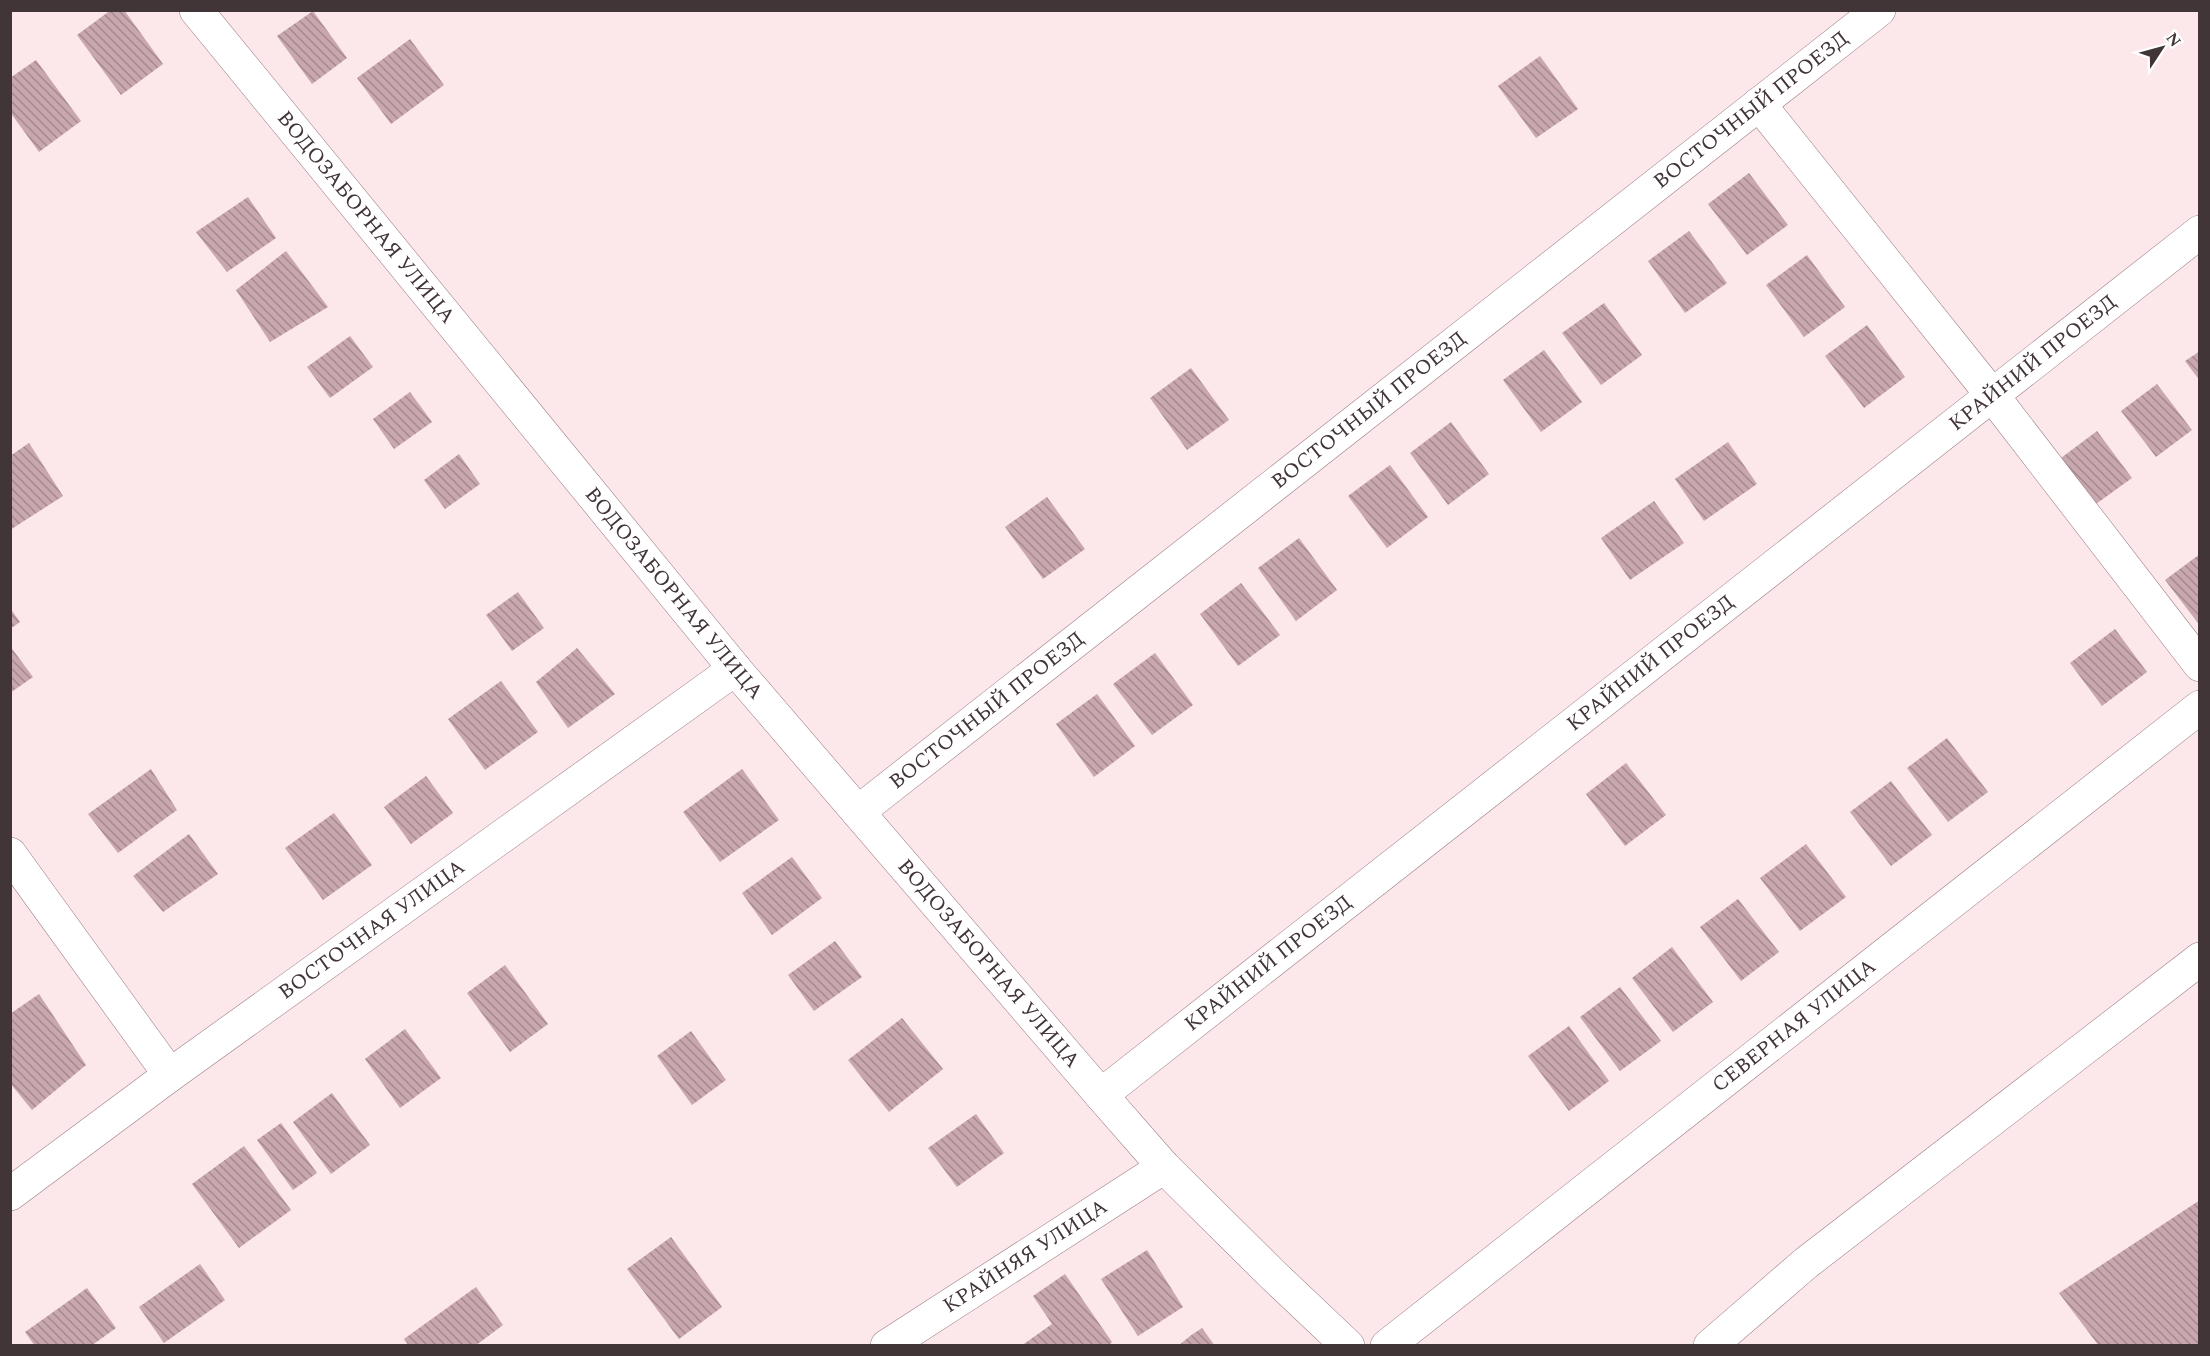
<svg xmlns="http://www.w3.org/2000/svg" width="2210" height="1356" font-family="Spectral,serif">
	<defs>
		<pattern id="building-back-hatch" width="6" height="6" patternUnits="userSpaceOnUse" patternTransform="scale(1.5)"><rect width="6" height="6" fill="#c9a7af"/><path d="M-1 5l2 2M0 0l6 6M5-1l2 2" fill="none" stroke="#a5898f"/></pattern>
	</defs>
	<rect width="100%" height="100%" fill="#fce7eb"/>
	<g fill="url(#building-back-hatch)">
		<path d="M111,10H124L163,64L121,95L77,35Z"/>
		<path d="M313,11L347,58L312,84L277,36Z"/>
		<path d="M410,39L444,85L391,124L357,78Z"/>
		<path d="M1540,56L1578,109L1536,138L1498,86Z"/>
		<path d="M36,60L81,121L39,152L10,112V78Z"/>
		<path d="M1749,173L1788,225L1747,255L1708,204Z"/>
		<path d="M248,197L276,238L227,272L196,232Z"/>
		<path d="M1689,231L1727,283L1685,313L1648,261Z"/>
		<path d="M286,251L328,307L270,342L236,290Z"/>
		<path d="M1807,255L1845,307L1804,337L1766,285Z"/>
		<path d="M1604,303L1642,355L1601,385L1562,333Z"/>
		<path d="M1867,325L1905,377L1864,408L1825,356Z"/>
		<path d="M350,336L373,367L330,398L307,367Z"/>
		<path d="M1544,350L1582,402L1541,432L1503,380Z"/>
		<path d="M2200,351V381L2185,361Z"/>
		<path d="M1191,368L1229,420L1187,450L1150,398Z"/>
		<path d="M2157,384L2192,430L2156,457L2121,411Z"/>
		<path d="M410,392L432,422L394,449L373,419Z"/>
		<path d="M1451,422L1489,474L1448,505L1410,453Z"/>
		<path d="M2097,431L2132,478L2096,504L2061,458Z"/>
		<path d="M1728,442L1757,484L1704,521L1675,479Z"/>
		<path d="M29,443L63,496L10,530V456Z"/>
		<path d="M459,454L480,484L445,509L424,480Z"/>
		<path d="M1390,465L1428,517L1387,548L1348,496Z"/>
		<path d="M1047,497L1085,549L1043,579L1005,527Z"/>
		<path d="M1654,501L1684,543L1630,580L1601,538Z"/>
		<path d="M1299,538L1337,590L1296,621L1258,568Z"/>
		<path d="M2200,554V622L2198,623L2165,580Z"/>
		<path d="M1241,583L1280,635L1238,666L1200,614Z"/>
		<path d="M518,592L544,628L512,651L486,615Z"/>
		<path d="M10,608L20,622L10,629Z"/>
		<path d="M2115,629L2147,672L2102,706L2070,663Z"/>
		<path d="M10,646L33,677L10,693Z"/>
		<path d="M577,648L615,694L568,728L536,682Z"/>
		<path d="M1155,653L1193,705L1152,735L1113,684Z"/>
		<path d="M501,681L538,732L485,770L448,719Z"/>
		<path d="M1097,694L1135,746L1094,777L1056,724Z"/>
		<path d="M1947,738L1988,792L1948,822L1907,768Z"/>
		<path d="M1626,763L1666,815L1625,846L1586,794Z"/>
		<path d="M151,769L177,810L118,853L88,814Z"/>
		<path d="M742,769L779,820L720,862L683,812Z"/>
		<path d="M426,776L453,813L411,844L384,807Z"/>
		<path d="M1891,781L1932,835L1891,866L1850,812Z"/>
		<path d="M334,813L372,865L323,900L285,848Z"/>
		<path d="M189,834L218,874L163,912L133,876Z"/>
		<path d="M1806,844L1846,897L1800,931L1760,878Z"/>
		<path d="M792,857L822,898L772,935L742,893Z"/>
		<path d="M1738,899L1779,952L1741,981L1700,927Z"/>
		<path d="M835,941L862,977L814,1011L788,975Z"/>
		<path d="M1672,947L1713,1002L1673,1032L1632,978Z"/>
		<path d="M505,965L548,1024L510,1052L467,993Z"/>
		<path d="M1620,987L1661,1041L1620,1071L1580,1017Z"/>
		<path d="M39,994L86,1065L32,1110L10,1083V1014Z"/>
		<path d="M902,1018L943,1069L889,1112L848,1060Z"/>
		<path d="M1569,1026L1609,1081L1569,1111L1528,1056Z"/>
		<path d="M405,1029L441,1078L400,1108L365,1059Z"/>
		<path d="M691,1031L726,1080L692,1105L657,1056Z"/>
		<path d="M332,1093L370,1145L331,1174L293,1122Z"/>
		<path d="M976,1114L1004,1153L957,1187L928,1148Z"/>
		<path d="M281,1123L317,1173L293,1190L257,1140Z"/>
		<path d="M244,1146L291,1210L239,1248L192,1184Z"/>
		<path d="M2200,1200V1346H2099L2059,1293Z"/>
		<path d="M671,1237L722,1307L679,1339L627,1269Z"/>
		<path d="M1147,1250L1183,1307L1138,1336L1101,1279Z"/>
		<path d="M200,1264L225,1300L164,1343L139,1307Z"/>
		<path d="M1065,1274L1112,1342L1108,1346H1021L1052,1324L1033,1296Z"/>
		<path d="M476,1287L503,1325L475,1346H409L404,1339Z"/>
		<path d="M87,1288L116,1328L91,1346H35L25,1332Z"/>
		<path d="M1202,1328L1215,1346H1178L1190,1336Z"/>
	</g>
	<g fill="none" stroke-linecap="round" stroke-linejoin="round">
		<g stroke="#997a81" stroke-width="34">
			<g id="minor">
				<path id="s1" d="M196,10L735,669L1101,1095L1164,1167L1272,1274L1348,1346"/>
				<path d="M1759,104L1992,395L2200,665"/>
				<path id="s2" d="M858,812L1879,10"/>
				<path d="M10,854L170,1075"/>
				<path id="s3" d="M1101,1095L2200,232"/>
				<path id="s4" d="M10,1194L170,1075L735,669"/>
				<path id="s5" d="M887,1346L1164,1167"/>
				<path id="s6" d="M1387,1346L2200,707"/>
				<path d="M1710,1346L1806,1263L2200,959"/>
			</g>
		</g>
		<use href="#minor" stroke="#fff" stroke-width="33"/>
	</g>
	<g text-anchor="middle" dominant-baseline="central" stroke-width="4.5" stroke-linejoin="round" paint-order="stroke">
		<g font-size="21" fill="#423538" stroke="#fff">
			<text stroke="none"><textPath href="#s2" startOffset="1136">ВОСТОЧНЫЙ ПРОЕЗД</textPath></text>
			<text stroke="none"><textPath href="#s1" startOffset="268">ВОДОЗАБОРНАЯ УЛИЦА</textPath></text>
			<text stroke="none"><textPath href="#s3" startOffset="1185">КРАЙНИЙ ПРОЕЗД</textPath></text>
			<text stroke="none"><textPath href="#s2" startOffset="650">ВОСТОЧНЫЙ ПРОЕЗД</textPath></text>
			<text stroke="none"><textPath href="#s1" startOffset="754">ВОДОЗАБОРНАЯ УЛИЦА</textPath></text>
			<text stroke="none"><textPath href="#s3" startOffset="699">КРАЙНИЙ ПРОЕЗД</textPath></text>
			<text stroke="none"><textPath href="#s2" startOffset="164">ВОСТОЧНЫЙ ПРОЕЗД</textPath></text>
			<text stroke="none"><textPath href="#s4" startOffset="448">ВОСТОЧНАЯ УЛИЦА</textPath></text>
			<text stroke="none"><textPath href="#s1" startOffset="1240">ВОДОЗАБОРНАЯ УЛИЦА</textPath></text>
			<text stroke="none"><textPath href="#s3" startOffset="213">КРАЙНИЙ ПРОЕЗД</textPath></text>
			<text stroke="none"><textPath href="#s6" startOffset="518">СЕВЕРНАЯ УЛИЦА</textPath></text>
			<text stroke="none"><textPath href="#s5" startOffset="165">КРАЙНЯЯ УЛИЦА</textPath></text>
		</g>
	</g>
	<rect width="2210" height="1356" fill="none" stroke="#423538" stroke-width="24"/>
	<g transform="translate(2162 48) rotate(54)" stroke="#ffffff" stroke-width="4.5" paint-order="stroke">
	<path d="M0-4.5L10 22L0 15L-10 22Z" fill="#423538"/>
	<text y="-9" font-size="16" font-weight="bold" text-anchor="middle" fill="#423538">N</text>
	</g>
</svg>
